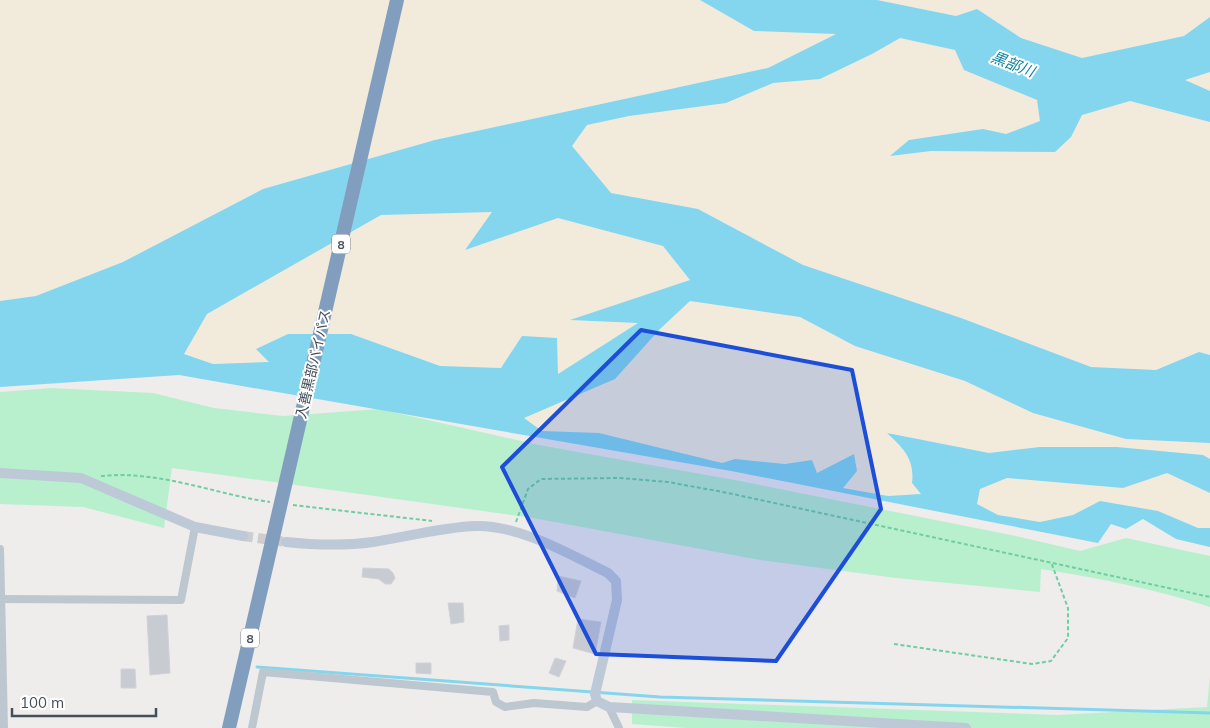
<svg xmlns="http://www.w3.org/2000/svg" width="1210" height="728" font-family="Mulish,'Noto Sans JP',sans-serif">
	<rect width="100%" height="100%" fill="#efecec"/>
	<g fill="#b8f0ce">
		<path d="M51,388L153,393L214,408L283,416L379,409L539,445L740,481L1016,536L1080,551L1126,538L1210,556V607C1155,589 1098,578 1041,569L1040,592L896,578L760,560L533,518L172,468L164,528L83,507L0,504V392Z"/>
		<path d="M1210,677V728H686L632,724V700L1058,715L1207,707Z"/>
	</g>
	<g fill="#f2ebdb">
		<path d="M0,0H700L754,31L837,33L768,68L435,140L263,189L123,262L36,296L0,301Z"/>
		<path d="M877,0H1210V17L1184,36L1082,58L1021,38L977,9L956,16Z"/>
		<path d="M900,38L956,50L964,70L1037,100L1040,121L1006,134L983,129L891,156L1071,137L1082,115L1130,101L1210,122V355L1199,352L1156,370L1092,367L961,318L803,265L698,209L611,193L572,146L587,125L629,116L726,103L773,83L820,79L872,54Z"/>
		<path d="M1210,72V91L1184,80Z"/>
		<path d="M493,212L466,250L558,218L663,246L690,281L572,320L638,323L557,375L502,368L440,366L351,334L256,349L269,362L213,364L183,354L207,314L380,215Z"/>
		<path d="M690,301L800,317L855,346L965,381L1033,413L1126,439L1210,443V459L1203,455L1117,447H1040L989,453L888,433C902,452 915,454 912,483L922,494C879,497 855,494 817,473L812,460L785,464L735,459L722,463L599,433L542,431L524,418L615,379L660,329Z"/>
		<path d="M1167,473L1210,493V528H1198L1158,511L1100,501L1073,515L1040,522L998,515L977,504L979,489L1006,478L1123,488Z"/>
	</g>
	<path fill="#83d6ee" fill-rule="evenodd" d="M700,0H877L956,16L977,9L1021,38L1082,58L1184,36L1210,17V72L1185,80L1210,91V122L1130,101L1082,115L1071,137L1055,152L931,151L890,156L909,140L983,129L1006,134L1040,121L1037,100L964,70L955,50L900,38L872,54L820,79L773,83L726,103L629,116L587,125L572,146L611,193L698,209L803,265L961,318L1091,367L1156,370L1199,352L1210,355V443L1126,439L1033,413L965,381L855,346L800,317L690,301L660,329L615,379L524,418L542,431L599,433L722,463L735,459L785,464L812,460L817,473L854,454L857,471L843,488L888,496L921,494L912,483C915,459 903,448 887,433L989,453L1040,447H1117L1203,455L1210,459V493L1167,473L1123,488L1007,478L980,489L977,504L998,515L1040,522L1073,515L1100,501L1158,511L1198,528H1210V547L1176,539L1143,519L1126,529L1111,524L1098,543L731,471L179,375L0,387V301L36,296L123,262L263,189L435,140L768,68L836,34L754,31ZM492,212L465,250L558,218L663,246L690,280L570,320L638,323L558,374L557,338L522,336L501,368L440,366L351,334H288L256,349L269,362L213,364L184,354L207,314L381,215Z"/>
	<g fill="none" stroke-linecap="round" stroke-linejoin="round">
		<path stroke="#83d6ee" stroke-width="3" d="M257,667L660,697L1210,713"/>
	</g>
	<g fill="#c9cbd2" stroke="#d0d2d8">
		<path d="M363,568L389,569L393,573L395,578L391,584H385L379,579L362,577Z"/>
		<path d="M558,576L581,581L575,598L557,591Z"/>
		<path d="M448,603H463L464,622L451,624Z"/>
		<path d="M167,615L170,673L150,675L147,616Z"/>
		<path d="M578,619L601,622L595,654L573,648Z"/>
		<path d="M509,625V640L500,641L499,626Z"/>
		<path d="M555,658L566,661L559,677L549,673Z"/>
		<path d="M416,663H431V674L416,673Z"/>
		<path d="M121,669H135L136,688H121Z"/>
	</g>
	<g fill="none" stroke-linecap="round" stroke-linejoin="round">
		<path stroke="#cdcdcf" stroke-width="10" stroke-dasharray="10 5" stroke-linecap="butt" d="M243,536L286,542"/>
		<g stroke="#6fcea1" stroke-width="2" stroke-dasharray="4 2.5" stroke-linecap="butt">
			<path d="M101,476C159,470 214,494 270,502"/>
			<path d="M293,505L432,521"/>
			<path d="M516,522L528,489L541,479L620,478L668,482L728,493L1210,597"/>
			<path d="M894,644L1032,664L1051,661L1068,638V608L1051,562"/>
		</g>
		<g stroke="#bcc7d0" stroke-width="8">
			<path d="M0,549L4,728"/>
			<path d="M0,599L181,600L195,527"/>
			<path d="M609,707L619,728"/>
			<path d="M252,728L263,672L493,692L496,702L505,707L534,703L587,707L597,701"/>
		</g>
		<g stroke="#bec9d7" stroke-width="10">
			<path d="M0,473L81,478L195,527L243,536"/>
			<path d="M286,542C315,545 344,546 373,542C407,537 442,527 476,526C520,525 569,554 608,573L616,581L617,600L595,694L597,701L609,707L966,728"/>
		</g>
		<path stroke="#829ebe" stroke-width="14" d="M229,728L397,0"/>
	</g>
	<path fill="#1d4ed8" fill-opacity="0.2" stroke="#1d4ed8" stroke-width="4" stroke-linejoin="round" d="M641,330L852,370L881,509L776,661L596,654L502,467Z"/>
	<g text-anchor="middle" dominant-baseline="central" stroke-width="4" stroke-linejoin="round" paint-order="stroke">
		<g fill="#fff" stroke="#7c848c" stroke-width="1">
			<rect x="332" y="234.5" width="18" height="19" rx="4"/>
			<rect x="241" y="628.5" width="18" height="19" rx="4"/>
		</g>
		<g font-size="12" font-weight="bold" fill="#444f5a">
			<text x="341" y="244">8</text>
			<text x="250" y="638">8</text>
		</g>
		<g font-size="14" fill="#444f5a" stroke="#fff">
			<text transform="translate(313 364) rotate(-77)">入善黒部バイパス</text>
		</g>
		<g font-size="15" font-style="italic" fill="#0880a2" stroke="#fff">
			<text transform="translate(1013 64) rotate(21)">黒部川</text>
		</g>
	</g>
	<path d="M12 708v8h144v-8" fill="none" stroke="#444f5a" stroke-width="2.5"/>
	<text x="20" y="708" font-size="15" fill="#444f5a" stroke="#ffffff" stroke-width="4" paint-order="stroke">100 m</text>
</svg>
